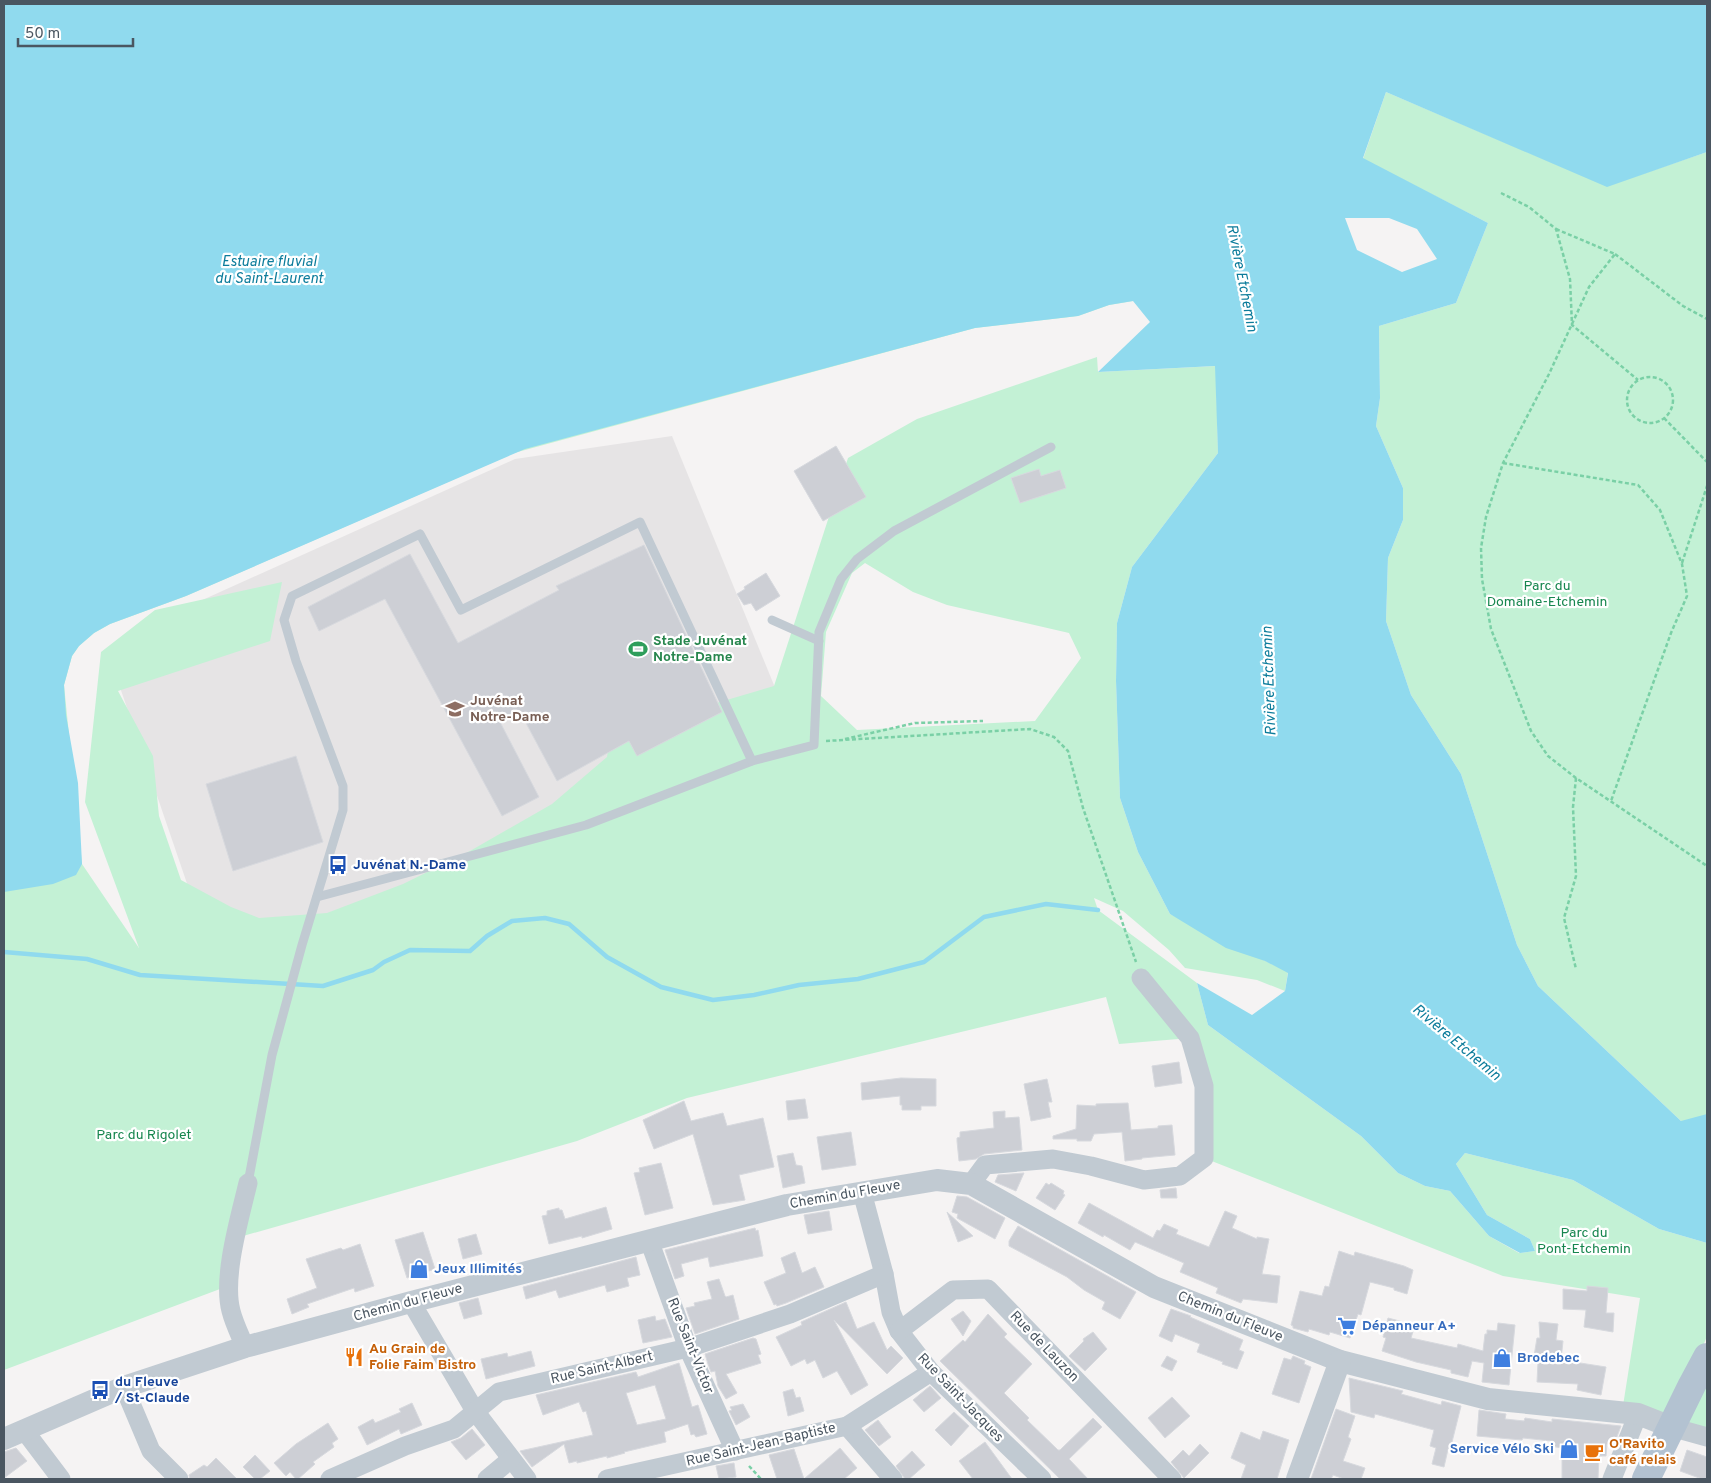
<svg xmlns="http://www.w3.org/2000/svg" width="1711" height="1483" font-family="Overpass,sans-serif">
	<rect width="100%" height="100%" fill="#f5f3f3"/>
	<path fill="#e6e4e5" d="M672,436L803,756L395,910L207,942L111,661L147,625L515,459Z"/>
	<g fill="#c3f1d5" fill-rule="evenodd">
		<path d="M1386,92L1607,186L1707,152V1127L1681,1121L1538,986L1517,945L1461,774L1411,695L1386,621L1388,558L1403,520V488L1376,426L1380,398L1379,326L1456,303L1488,223L1363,159Z"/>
		<path d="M4,148L1133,301L1109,305L1078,316L975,328L514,453L186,596L110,624L94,633L79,646L72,656L64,685L82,864L139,948L85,802L101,652L155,610L282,582L270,641L118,691L153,756L159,816L181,880L231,907L259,918L327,913L403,884L470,851L552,804L607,757L611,734L774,686L848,458L917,419L1097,357L1098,372L1216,366L1218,453L1132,567L1117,623L1116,681L1120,798L1138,852L1170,914L1288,972L1285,991L1257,980L1185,968L1169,950L1123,911L1094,898L1098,910L1197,983L1208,1025L1361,1136L1398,1173L1425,1186L1450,1191L1489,1236L1519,1253L1535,1251L1530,1239L1487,1215L1456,1164L1465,1153L1573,1180L1659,1229L1707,1243V1336L1672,1424L1707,1375V1437L1622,1412L1640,1298L1503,1276L1204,1158L1190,1038L1119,1044L1106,997L687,1098L577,1141L236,1238L228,1286L4,1370ZM865,563L913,592L947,605L1069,633L1081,658L1035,721L857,730L821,696L826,632L852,573Z"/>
	</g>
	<path fill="#90daee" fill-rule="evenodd" d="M4,4H1707V152L1607,187L1386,92L1363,158L1488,223L1456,303L1379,326L1380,398L1376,426L1403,488V520L1388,558L1386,621L1411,695L1461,774L1517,945L1538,986L1681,1121L1707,1114V1243L1659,1229L1573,1180L1465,1153L1456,1164L1487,1215L1530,1239L1535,1251L1520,1253L1489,1236L1450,1191L1425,1186L1398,1173L1361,1136L1208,1025L1197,983L1252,1015L1285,991L1288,973L1265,961L1226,948L1170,914L1138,852L1120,798L1116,681L1117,623L1132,567L1218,453L1215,366L1098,372L1150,322L1133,301L1109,305L1078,316L975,328L525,449L186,596L110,624L94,633L79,646L72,656L64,685L66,715L78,783L82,864L76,875L53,884L4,892ZM1345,218H1389L1417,229L1437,259L1402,272L1357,250Z"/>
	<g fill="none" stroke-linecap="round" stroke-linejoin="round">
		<path stroke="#90daee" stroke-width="4.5" d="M4,952L87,959L140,975L323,986L373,970L384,962L410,950L470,951L487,936L512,921L545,918L569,924L607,957L661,987L713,1000L754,995L799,985L858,979L924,962L984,917L1046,904L1098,910"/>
	</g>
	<g fill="#cdcfd5" stroke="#d7d9de" fill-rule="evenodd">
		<path d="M836,446L866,497L823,521L794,471Z"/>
		<path d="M1039,469L1041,476L1060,470L1066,488L1020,503L1011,478Z"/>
		<path d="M644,545L722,712L637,756L629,741L557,781L519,710L499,720L539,797L502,816L385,599L319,631L308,607L410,554L458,643L559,590L556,586Z"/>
		<path d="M766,573L780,596L756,611L751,603L744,605L737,594L745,589L744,587Z"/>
		<path d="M296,756L323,842L233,871L206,784Z"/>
		<path d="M1179,1062L1182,1083L1155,1087L1152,1066Z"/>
		<path d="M901,1078L936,1079V1106H921V1110H902V1105H900V1096L862,1100L861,1083Z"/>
		<path d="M1047,1079L1052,1102H1048L1051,1117L1031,1121L1024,1084Z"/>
		<path d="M805,1099L808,1118L788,1120L786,1101Z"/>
		<path d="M684,1101L691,1121L723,1113L727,1126L763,1118L774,1167L739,1175L745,1200L713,1205L693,1134L654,1149L643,1120Z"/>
		<path d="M1128,1103L1131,1130L1158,1128V1126L1172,1125L1175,1155L1142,1158V1159L1125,1161L1122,1132L1094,1134L1091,1141H1077V1139H1053V1136L1076,1129L1077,1105L1096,1106V1104Z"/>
		<path d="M1005,1111V1118L1019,1117L1022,1150L984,1154L976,1159L959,1161L957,1141V1138L960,1137V1132L994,1128L993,1112Z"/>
		<path d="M851,1132L856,1165L822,1170L817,1137Z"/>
		<path d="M793,1153L796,1165L802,1166L805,1183L783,1188L777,1156Z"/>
		<path d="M661,1163L673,1208L645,1215L634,1173L640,1172L639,1168Z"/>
		<path d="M1024,1173L1016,1191L995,1182L998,1175Z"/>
		<path d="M1046,1183L1049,1185L1051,1183L1064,1191L1063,1194L1065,1195L1055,1210L1036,1198Z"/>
		<path d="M1176,1188L1177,1198H1161L1160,1190Z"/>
		<path d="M957,1196L967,1197L1005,1218L995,1239L957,1218L958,1214L952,1212Z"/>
		<path d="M1089,1203L1153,1238L1157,1230L1160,1231L1164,1224L1178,1230L1176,1234L1209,1247L1225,1211L1237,1216L1232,1228L1257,1239V1237L1269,1239L1262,1274L1280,1276L1277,1303L1243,1299L1241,1303L1216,1293L1218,1288L1180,1272L1184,1263L1135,1242L1130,1250L1104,1235L1103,1237L1078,1223Z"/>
		<path d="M606,1207L612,1229L582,1238V1236L549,1244L542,1216L547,1215V1211L559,1208V1210H562L565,1219Z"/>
		<path d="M829,1211L832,1230L808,1234L804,1215Z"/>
		<path d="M947,1212L973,1236L958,1242Z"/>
		<path d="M1018,1226L1136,1292L1120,1319L1102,1309L1105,1302L1084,1290L1067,1277L1009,1246V1241Z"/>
		<path d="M755,1228L756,1231L758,1230L763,1256L710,1267L708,1257L681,1264L684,1276L675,1279L665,1250Z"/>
		<path d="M423,1232L435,1269L407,1278L395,1240Z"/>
		<path d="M476,1234L482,1254L463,1259L458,1239Z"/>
		<path d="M360,1244L374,1286L355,1292L354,1288L307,1304L309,1307L292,1314L287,1299L317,1288L306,1259L341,1248L343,1250Z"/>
		<path d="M1339,1251L1354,1256L1355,1252L1404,1266L1413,1270L1407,1294L1394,1290V1288L1370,1282L1361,1315L1358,1314L1350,1338L1330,1332L1329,1335L1309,1329L1308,1332L1293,1328V1326L1291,1325L1300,1291L1322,1296L1325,1286L1329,1287Z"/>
		<path d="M795,1252L802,1273L815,1267L824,1287L786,1303L777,1306L776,1304L774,1305L764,1282L786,1273L781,1258Z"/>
		<path d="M636,1257L640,1275L627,1278L629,1286L607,1292L605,1285L559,1298L556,1290L526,1299L523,1287Z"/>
		<path d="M719,1279L725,1296L726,1297L733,1295L739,1319L695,1334L686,1308L695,1306L694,1303L712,1299L707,1282Z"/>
		<path d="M1587,1286L1608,1288L1606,1313H1614L1613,1332L1584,1327L1586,1310L1563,1309V1289L1587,1291Z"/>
		<path d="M478,1298L482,1314L464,1319L459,1303Z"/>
		<path d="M846,1302L857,1329L874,1322L887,1350L891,1346L903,1358L887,1374L834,1320L868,1385L851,1395L837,1371L823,1378L815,1360L807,1364L805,1359L791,1366L776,1337L802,1325L801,1322Z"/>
		<path d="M1171,1309L1191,1316L1190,1317L1243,1340L1239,1350L1244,1352L1237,1369L1222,1364L1223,1362L1197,1352L1200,1344L1175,1334L1172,1342L1159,1336Z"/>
		<path d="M963,1311L971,1321L963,1336L951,1319Z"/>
		<path d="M988,1314L1007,1334L1004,1337L1032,1364L1004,1393L1029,1418L1027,1420L1058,1450H1060L1093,1418L1102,1427L1069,1459L1088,1479H1060L940,1361L963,1340L965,1342Z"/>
		<path d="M655,1316L656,1321L665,1319L672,1337L643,1343L638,1320Z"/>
		<path d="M1388,1318L1415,1325L1411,1338L1457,1348L1458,1344L1483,1351L1485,1334H1487V1330L1497,1331L1498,1323L1515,1325L1509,1385L1482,1382L1484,1363L1472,1361L1468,1377L1451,1373V1370L1416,1362L1382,1351L1386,1338L1383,1337Z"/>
		<path d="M1539,1322L1558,1324L1556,1340L1563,1341L1561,1360L1606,1367L1601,1395L1577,1390L1578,1384L1537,1382L1538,1362H1533L1537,1338H1540Z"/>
		<path d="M1093,1332L1107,1349L1085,1371L1069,1356L1084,1341L1083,1339Z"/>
		<path d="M753,1338L756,1339L761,1354L758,1355L761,1363L726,1374L737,1393L726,1399L718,1386L715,1371L711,1372L708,1364L705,1354Z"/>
		<path d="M531,1351L535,1366L486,1379L481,1359L507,1353L508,1357Z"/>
		<path d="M1167,1356L1177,1361L1172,1371L1161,1366Z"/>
		<path d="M1293,1356L1305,1361L1304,1364L1311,1367L1299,1403L1272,1394L1284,1358L1291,1360Z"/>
		<path d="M679,1363L692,1407L698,1405L707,1434L696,1437L694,1434L691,1435L688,1424L664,1432L666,1442L624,1452L625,1453L607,1458V1456L577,1463V1461L569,1463L564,1444L532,1467L520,1451L593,1435L586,1411L583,1412L579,1402L543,1415L536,1395L636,1372L638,1377ZM655,1385L666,1419L637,1425L626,1393Z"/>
		<path d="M1349,1378L1403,1391L1401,1394L1441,1405L1442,1401L1461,1406L1451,1446L1449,1445L1444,1467L1432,1464L1436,1448L1430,1446L1434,1430L1375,1414L1374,1418L1351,1412Z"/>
		<path d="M930,1386L941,1398L924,1412L913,1400Z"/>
		<path d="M793,1389L796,1398L800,1397L804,1411L788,1416L783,1392Z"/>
		<path d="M1172,1397L1190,1416L1165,1438L1148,1418Z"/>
		<path d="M412,1403L422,1425L401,1434L399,1429L367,1445L358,1427L373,1419L375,1423L401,1412L399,1409Z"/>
		<path d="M743,1404L750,1417L736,1425L729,1411L732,1410L730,1407Z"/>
		<path d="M1336,1409L1355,1416L1348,1437L1351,1439L1343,1461L1365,1468L1361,1479H1344L1333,1475L1331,1479H1311Z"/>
		<path d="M1479,1410L1506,1414L1505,1419L1524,1421L1525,1418L1552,1422V1419L1621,1426L1613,1447L1607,1444L1606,1456H1599L1598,1479H1562V1448L1550,1446L1551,1441L1523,1438L1522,1440L1477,1436Z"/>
		<path d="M954,1412L969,1426L951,1446L935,1430Z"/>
		<path d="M878,1420L891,1437L879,1446L865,1430Z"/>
		<path d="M328,1423L338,1439L332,1443L334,1447L313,1462L315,1464L298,1479H296L290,1472L286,1476L274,1463L296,1444Z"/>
		<path d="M472,1429L485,1445L466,1460L451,1442L461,1438Z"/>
		<path d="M1263,1431L1289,1440L1277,1479H1241L1246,1465L1231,1458L1241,1432L1260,1440Z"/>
		<path d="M985,1442L1012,1479H973L959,1461Z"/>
		<path d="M1200,1444L1209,1453L1184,1478L1171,1462L1183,1450L1189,1456Z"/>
		<path d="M16,1448L27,1461L4,1478V1452Z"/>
		<path d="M840,1448L857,1468L844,1479H777L769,1455L794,1449L804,1479Z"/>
		<path d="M1687,1450L1707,1457V1479H1702L1680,1471Z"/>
		<path d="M912,1451L925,1465L909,1479H905L896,1466Z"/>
		<path d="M255,1455L270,1471L260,1479H255L243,1467Z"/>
		<path d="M216,1458L237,1479H190L189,1475L204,1465L207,1467Z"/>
		<path d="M734,1463L736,1477L719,1479L716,1466Z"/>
	</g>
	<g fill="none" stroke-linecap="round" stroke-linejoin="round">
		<g stroke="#7ad0a6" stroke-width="2.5" stroke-dasharray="4 2.5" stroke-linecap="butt">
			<path d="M1501,193L1529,207L1556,229L1570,279L1572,325L1638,380"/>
			<path d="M1556,229L1615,254L1589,287L1549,374L1503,463L1486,517L1481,548L1482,579L1491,629L1531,731L1548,756L1576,778L1707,866"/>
			<path d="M1615,254L1683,306L1707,319"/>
			<circle cx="1650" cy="400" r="23"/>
			<path d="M1664,418L1707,462"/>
			<path d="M1503,463L1638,485L1660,510L1682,564L1687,596L1671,633L1611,801"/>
			<path d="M1682,563L1707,486"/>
			<path d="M845,739L915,723L983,721"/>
			<path d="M826,741L1030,729L1054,737L1068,751L1083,808L1136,962"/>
			<path d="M1576,778L1573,807L1576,876L1564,918L1576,969"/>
			<path d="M749,1466L761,1479"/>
		</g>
		<g stroke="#c1cad2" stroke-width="9">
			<path d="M772,620L819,641"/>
			<path d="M317,897L586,825L752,761L814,745L819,632L841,579L857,559L894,531L1051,447"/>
			<path d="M248,1183L272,1055L302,945L343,810V786L296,661L284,620L292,596L420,534L461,610L640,522L752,761"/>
		</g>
		<g stroke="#c1cad2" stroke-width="19">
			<path d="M971,1184L985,1165L1053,1159L1091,1166L1144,1180L1180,1176L1204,1158V1086L1190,1038L1141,978"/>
			<path d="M862,1192L884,1274L891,1312L899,1331L931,1372L1042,1479"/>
			<path d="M649,1240L688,1348L735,1451"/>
			<path d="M411,1302L475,1411L527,1479"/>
			<path d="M899,1331L953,1290L988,1289L1172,1479"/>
			<path d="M245,1347C240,1335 234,1323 231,1311C222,1277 240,1217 248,1183"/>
			<path d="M124,1387L151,1451L179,1479"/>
			<path d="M847,1426L893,1479"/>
			<path d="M1671,1427L1707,1437"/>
			<path d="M24,1430L61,1479"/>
			<path d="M330,1479L405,1446L454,1429L499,1392L688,1348L790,1314L884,1274"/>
			<path d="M487,1479L511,1459"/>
			<path d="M607,1479L847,1426L931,1372"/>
			<path d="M1612,1479L1638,1414"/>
		</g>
		<g stroke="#c1cad2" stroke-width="22">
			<path d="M4,1439L124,1387L245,1347L411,1302L787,1205L937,1180L971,1184L1154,1287L1340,1361L1488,1399L1638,1414L1671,1427"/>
			<path d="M1297,1479L1340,1361"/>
		</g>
		<path stroke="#b3c2d1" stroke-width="28" d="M1646,1479L1692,1385L1707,1357"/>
	</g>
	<defs>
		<g id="stadium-bare" transform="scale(1.5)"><path d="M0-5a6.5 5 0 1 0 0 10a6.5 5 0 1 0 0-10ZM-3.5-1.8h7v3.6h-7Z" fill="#2e9e5b" stroke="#fff" stroke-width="2.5" paint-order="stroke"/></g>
		<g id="school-bare" transform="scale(1.5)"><path d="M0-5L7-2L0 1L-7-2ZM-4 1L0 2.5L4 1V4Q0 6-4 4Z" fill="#8d6e63" stroke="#fff" stroke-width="2.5" paint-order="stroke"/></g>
		<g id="bus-bare" transform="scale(1.5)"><path d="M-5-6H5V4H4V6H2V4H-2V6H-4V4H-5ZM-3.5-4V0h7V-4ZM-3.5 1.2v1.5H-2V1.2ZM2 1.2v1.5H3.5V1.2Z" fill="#1a4fb4" stroke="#fff" stroke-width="2.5" paint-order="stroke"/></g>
		<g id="shop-bare" transform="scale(1.5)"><path d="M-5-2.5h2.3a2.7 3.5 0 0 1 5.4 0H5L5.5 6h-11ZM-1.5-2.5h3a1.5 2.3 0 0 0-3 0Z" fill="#3f7fe0" stroke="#fff" stroke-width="2.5" paint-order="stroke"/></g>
		<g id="supermarket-bare" transform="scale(1.5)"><path d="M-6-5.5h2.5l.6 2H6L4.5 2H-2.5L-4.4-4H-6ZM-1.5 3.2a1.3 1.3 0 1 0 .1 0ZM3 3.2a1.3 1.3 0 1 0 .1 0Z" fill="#3f7fe0" stroke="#fff" stroke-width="2.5" paint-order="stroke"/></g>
		<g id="restaurant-bare" transform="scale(1.5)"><path d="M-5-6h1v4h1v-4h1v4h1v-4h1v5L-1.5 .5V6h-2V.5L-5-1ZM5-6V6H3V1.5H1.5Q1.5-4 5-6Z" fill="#e8710a" stroke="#fff" stroke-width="2.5" paint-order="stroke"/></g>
		<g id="cafe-bare" transform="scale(1.5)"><path d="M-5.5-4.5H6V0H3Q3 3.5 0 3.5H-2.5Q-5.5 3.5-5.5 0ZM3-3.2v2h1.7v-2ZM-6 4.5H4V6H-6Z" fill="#e8710a" stroke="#fff" stroke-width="2.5" paint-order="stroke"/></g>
	</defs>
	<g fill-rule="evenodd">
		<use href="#stadium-bare" x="638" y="649"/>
		<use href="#school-bare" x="455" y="709"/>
		<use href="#bus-bare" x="338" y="865"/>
		<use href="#shop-bare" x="419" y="1269"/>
		<use href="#supermarket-bare" x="1347" y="1326"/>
		<use href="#restaurant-bare" x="354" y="1357"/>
		<use href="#shop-bare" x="1502" y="1358"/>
		<use href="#bus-bare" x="100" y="1390"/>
		<use href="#shop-bare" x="1569" y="1449"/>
		<use href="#cafe-bare" x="1594" y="1452"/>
	</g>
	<g text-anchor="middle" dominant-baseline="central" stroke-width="4.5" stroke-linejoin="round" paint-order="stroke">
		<g font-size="14" fill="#17864f" stroke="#fff">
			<text x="1547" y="586">Parc du<tspan x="1547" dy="16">Domaine-Etchemin</tspan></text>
			<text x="144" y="1135">Parc du Rigolet</text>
			<text x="1584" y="1233">Parc du<tspan x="1584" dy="16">Pont-Etchemin</tspan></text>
		</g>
		<g font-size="14" font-weight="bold" fill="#27864d" stroke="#fff" text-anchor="start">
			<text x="653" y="641">Stade Juvénat<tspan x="653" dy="16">Notre-Dame</tspan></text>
		</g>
		<g font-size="14" font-weight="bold" fill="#785e54" stroke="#fff" text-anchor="start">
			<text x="470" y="701">Juvénat<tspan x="470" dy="16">Notre-Dame</tspan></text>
		</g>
		<g font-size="14" font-weight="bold" fill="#164399" stroke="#fff" text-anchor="start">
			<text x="353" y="865">Juvénat N.-Dame</text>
			<text x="115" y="1382">du Fleuve<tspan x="115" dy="16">/ St-Claude</tspan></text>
		</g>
		<g font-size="14" fill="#4a5661" stroke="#fff">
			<text transform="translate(845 1195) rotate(-10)">Chemin du Fleuve</text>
			<text transform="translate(408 1303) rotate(-15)">Chemin du Fleuve</text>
			<text transform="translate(1230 1317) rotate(22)">Chemin du Fleuve</text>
			<text transform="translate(690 1346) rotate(68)">Rue Saint-Victor</text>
			<text transform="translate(1044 1347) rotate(46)">Rue de Lauzon</text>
			<text transform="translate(602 1368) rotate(-13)">Rue Saint-Albert</text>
			<text transform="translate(960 1398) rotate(46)">Rue Saint-Jacques</text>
			<text transform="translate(761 1445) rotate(-13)">Rue Saint-Jean-Baptiste</text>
		</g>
		<g font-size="14" font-weight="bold" fill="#366cbe" stroke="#fff" text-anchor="start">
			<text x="434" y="1269">Jeux Illimités</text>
			<text x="1362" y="1326">Dépanneur A+</text>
			<text x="1517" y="1358">Brodebec</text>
			<text x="1554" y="1449" text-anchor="end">Service Vélo Ski</text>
		</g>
		<g font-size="14" font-weight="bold" fill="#c56008" stroke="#fff" text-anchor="start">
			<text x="369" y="1349">Au Grain de<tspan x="369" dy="16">Folie Faim Bistro</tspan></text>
			<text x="1609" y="1444">O'Ravito<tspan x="1609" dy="16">café relais</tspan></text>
		</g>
		<g font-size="15" font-style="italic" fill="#0c7c9b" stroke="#fff">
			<text x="269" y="262">Estuaire fluvial<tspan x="269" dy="17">du Saint-Laurent</tspan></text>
			<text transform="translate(1241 278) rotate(79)">Rivière Etchemin</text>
			<text transform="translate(1270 681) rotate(-92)">Rivière Etchemin</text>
			<text transform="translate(1456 1043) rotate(40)">Rivière Etchemin</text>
		</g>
	</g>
	<rect width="1711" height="1483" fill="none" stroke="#4a5661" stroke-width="10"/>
	<path d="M18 38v8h115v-8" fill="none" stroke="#4a5661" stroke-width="2.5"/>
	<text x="25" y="38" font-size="15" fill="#4a5661" stroke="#ffffff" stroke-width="4" paint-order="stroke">50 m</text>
</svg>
